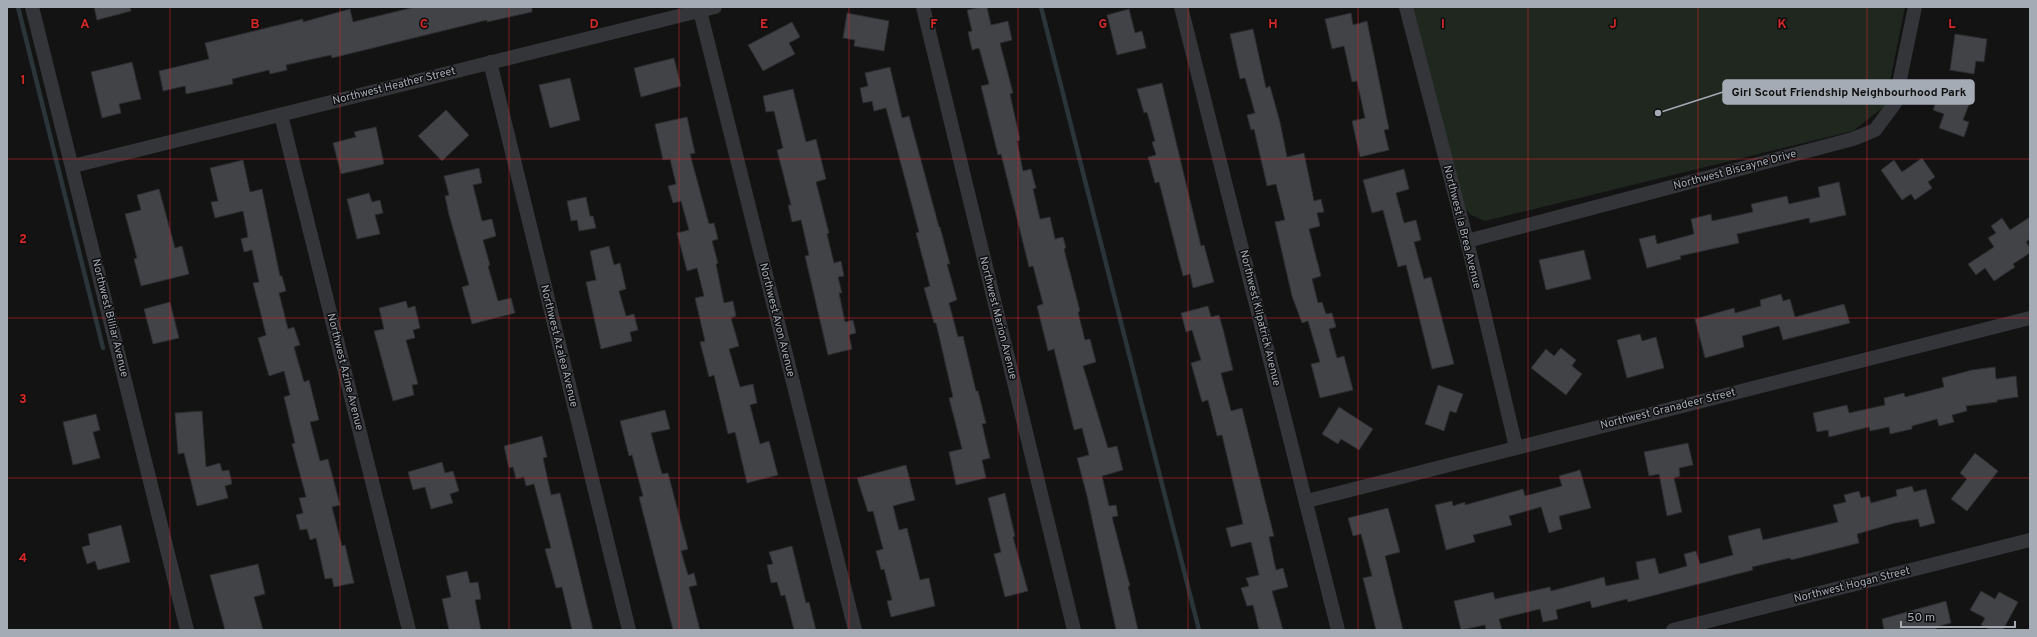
<svg xmlns="http://www.w3.org/2000/svg" width="2037" height="637" font-family="Overpass,sans-serif">
	<rect width="100%" height="100%" fill="#131314"/>
	<path fill="#1f271f" d="M1412,7H1905L1885,106L1853,131L1485,221L1471,215L1464,207Z"/>
	<g fill="none" stroke-linecap="round" stroke-linejoin="round">
		<g stroke="#2a353a" stroke-width="4.5">
			<path d="M18,7L103,348"/>
			<path d="M1041,7L1199,630"/>
		</g>
	</g>
	<g fill="#414347" stroke="#2c2d30">
		<path d="M94,7H130L131,11L97,20Z"/>
		<path d="M415,7H532V12L487,22V20L332,58L331,55L286,65L287,70L270,74L269,70L232,79L233,84L186,94L185,86L163,91L159,71L209,59L205,43L303,19V22L350,9L353,22Z"/>
		<path d="M981,7H987L991,25L1008,21L1012,40L1000,43L1013,93L1010,94L1020,140L1017,141L1023,171L1031,169L1036,188L1033,189L1040,219L1050,217L1055,239L1063,237L1066,248L1064,249L1080,311L1078,312L1085,340L1090,339L1096,362L1083,366L1108,448L1117,446L1123,470L1102,476L1109,506L1116,505L1118,516L1112,517L1130,586H1128L1138,630H1116L1087,496L1077,458L1089,455L1082,428L1074,430L1054,349L1048,351L1037,306L1043,304L1033,266L1029,267L1001,154L998,155L981,86L989,84L979,48L972,50L968,32L972,31L967,10Z"/>
		<path d="M1129,9L1135,33L1142,31L1146,48L1117,55L1107,15Z"/>
		<path d="M847,13L889,21L884,51L854,46L855,40L843,38Z"/>
		<path d="M1351,13L1353,25L1367,21L1389,129L1384,130L1389,150L1360,157L1352,121L1365,118L1357,81L1352,82L1344,46L1332,49L1325,19Z"/>
		<path d="M792,22L800,37L789,43L795,54L763,71L748,45Z"/>
		<path d="M1253,29L1266,88L1270,86L1280,122L1287,157L1304,153L1314,201L1321,199L1324,212L1317,213L1320,226L1309,229L1321,276L1312,279L1318,303L1322,302L1326,314L1332,313L1336,327L1329,329L1337,358L1344,356L1353,390L1320,398L1311,364L1320,362L1308,321L1302,323L1292,296L1275,222L1285,220L1276,184L1267,186L1254,129L1251,130L1247,115L1255,113L1245,78L1240,79L1230,34Z"/>
		<path d="M1955,34L1987,39L1984,62L1976,61L1974,74L1950,70Z"/>
		<path d="M674,58L681,86L641,97L634,68Z"/>
		<path d="M132,62L141,99L119,104L121,113L102,118L91,72Z"/>
		<path d="M890,67L902,118L909,116L939,227H940L950,264H947L957,300L949,303L958,337L963,336L976,391H978L986,423L982,424L990,458L982,460L986,478L956,485L949,452L962,449L949,398L953,397L936,323H934L924,288L930,286L916,233L919,232L886,108L874,111L872,101L863,103L860,88L868,86L865,73Z"/>
		<path d="M570,78L580,120L550,128L539,85Z"/>
		<path d="M1162,83L1201,246L1204,245L1214,282L1193,288L1190,274L1183,276L1159,182L1155,183L1148,157L1156,155L1152,142L1155,141L1147,112L1144,113L1137,89Z"/>
		<path d="M793,89L806,142L816,139L826,179L816,182L829,233L827,234L834,263L841,261L844,276L838,277L842,293H839L845,322L853,320L856,333L849,335L852,349L828,355L805,256L809,255L801,220L792,222L788,205H791L777,150L783,148L774,111L766,112L763,96Z"/>
		<path d="M1940,91L1970,102L1963,120L1969,122L1964,137L1939,128L1944,114L1933,110Z"/>
		<path d="M446,110L469,135L442,161L418,136Z"/>
		<path d="M687,117L695,153L690,154L709,224L714,223L718,239L712,241L718,263L716,264L724,303L733,301L736,316L731,318L739,346L729,349L740,387L753,384L757,403L750,405L760,444L769,441L778,475L747,483L735,432L728,434L714,375L709,377L700,342L705,341L695,298L704,296L697,268L687,271L677,233L689,230L681,201L673,203L668,186L676,184L670,159L663,160L655,124Z"/>
		<path d="M376,127L384,164L341,174L333,143L356,137L354,132Z"/>
		<path d="M1922,158L1935,177L1928,182L1932,188L1915,200L1911,194L1902,200L1881,170L1894,160L1902,172Z"/>
		<path d="M243,160L250,192L262,189L280,276H282L286,291L279,293L288,329L294,327L300,345L294,347L304,382L309,380L319,420L310,422L320,461L328,459L340,505L332,507L342,546L345,545L354,583L334,587L332,578L325,579L316,538L310,540L307,529L300,530L296,515L303,513L299,498L306,497L292,444L295,443L284,397L290,395L284,371L269,376L258,338L266,335L253,283L259,282L252,250L244,252L241,239L248,237L243,211L215,218L211,202L218,201L210,168Z"/>
		<path d="M479,168L482,183L473,185L482,221L492,219L496,236L483,240L490,265L488,266L498,301L511,298L515,313L472,324L462,287L469,285L449,215L445,196L449,195L444,176Z"/>
		<path d="M1404,169L1409,189L1396,193L1404,223L1416,220L1421,240L1414,242L1424,279L1431,277L1454,364L1432,369L1406,265L1398,267L1383,210L1372,213L1363,180Z"/>
		<path d="M1839,182L1846,215L1810,223L1809,218L1737,234L1739,243L1680,256L1681,259L1647,268L1639,239L1655,235L1657,244L1694,234L1691,219L1711,214L1712,221L1753,212L1751,204L1787,196L1789,204L1820,197L1818,187Z"/>
		<path d="M159,189L175,248L182,246L189,274L141,286L134,259L137,258L125,214L141,210L137,195Z"/>
		<path d="M369,193L372,202L380,200L383,213L375,215L380,234L357,239L347,199Z"/>
		<path d="M586,197L590,216H593L596,228L579,231L577,220L571,221L567,201Z"/>
		<path d="M2030,217V239L2026,242L2030,248V253L2013,264L2015,267L1994,281L1985,268L1976,275L1968,264L1994,247L1988,238L1996,233L1991,226L2002,218L2010,230Z"/>
		<path d="M609,246L614,265L620,263L626,289L619,291L626,316L634,314L638,330L630,332L632,341L601,349L586,282L596,280L590,251Z"/>
		<path d="M1584,250L1591,279L1546,290L1539,260Z"/>
		<path d="M1781,294L1783,301L1790,299L1795,317L1844,304L1850,323L1783,340L1779,326L1742,336L1744,347L1705,358L1695,319L1734,308L1735,313L1761,306L1760,300Z"/>
		<path d="M406,301L408,308L415,306L420,328L413,330L415,338L406,340L418,384L412,385L414,395L393,401L374,331L384,329L379,308Z"/>
		<path d="M170,302L179,338L153,344L144,309Z"/>
		<path d="M1208,306L1211,317L1219,315L1224,333L1233,370L1221,373L1231,411L1242,408L1274,536L1269,537L1276,570L1283,568L1288,587L1272,591L1283,630H1259L1253,605L1247,606L1241,588L1249,586L1246,578L1259,575L1251,542L1231,547L1226,528L1243,524L1222,435L1217,436L1208,400L1202,402L1191,363L1201,360L1192,330L1186,332L1181,313Z"/>
		<path d="M1640,334L1642,341L1656,337L1664,368L1627,378L1617,340Z"/>
		<path d="M1561,348L1576,360L1572,366L1582,374L1566,395L1531,368L1546,349L1554,356Z"/>
		<path d="M1995,367L1996,379L2016,376L2018,397L1997,400V402L1966,406L1967,411L1952,415L1954,422L1939,426L1937,419L1912,426V429L1890,434L1889,427L1870,431L1869,427L1829,437L1828,430L1817,432L1813,413L1847,405L1849,413L1885,405L1884,398L1904,393L1905,397L1944,387L1942,378L1972,370Z"/>
		<path d="M1438,385L1463,394L1456,413L1450,411L1444,431L1425,424Z"/>
		<path d="M1339,407L1373,429L1359,450L1341,439L1338,444L1322,434Z"/>
		<path d="M665,410L670,429L651,433L662,474L668,473L688,549L681,551L688,575L694,573L697,585L689,587L700,630H673L639,497L643,496L632,455L629,456L620,421Z"/>
		<path d="M202,411L206,467L220,463L222,471L229,470L232,484L225,486L228,498L197,506L184,453L178,454L175,413Z"/>
		<path d="M96,414L100,430L93,432L100,458L73,465L63,422Z"/>
		<path d="M542,436L547,457L543,458L551,495L560,493L593,630H572L562,587L556,588L545,549L551,548L534,484L526,486L524,477L516,479L513,467L509,468L504,446Z"/>
		<path d="M1688,443L1693,465L1679,468L1680,476L1674,478L1682,512L1667,516L1659,474L1649,476L1644,452Z"/>
		<path d="M1975,453L1998,471L1967,511L1951,499L1967,479L1960,473Z"/>
		<path d="M442,462L445,473L453,471L459,491L450,494L453,503L431,509L425,487L413,490L408,472Z"/>
		<path d="M906,465L915,500L893,506L899,530L907,528L920,580L929,578L935,606L891,617L887,601L892,600L884,569L881,570L876,551L883,549L873,511L868,512L857,478Z"/>
		<path d="M1580,470L1591,508L1559,516L1562,529L1549,533L1541,507L1509,516L1512,525L1473,535L1475,542L1446,550L1435,505L1452,501L1453,506L1465,502V505L1523,489L1525,496L1562,486L1559,476Z"/>
		<path d="M1912,486L1914,492L1926,489L1935,523L1920,527L1918,519L1895,523L1857,534L1859,543L1791,560L1790,558L1752,567L1753,570L1628,602L1627,599L1592,608L1590,601L1556,610L1558,619L1543,622L1540,609L1499,619L1502,630H1486L1485,625L1461,630L1454,601L1493,592L1495,599L1550,587L1551,591L1604,577L1606,586L1639,579L1636,562L1655,558L1659,574L1687,566L1684,554L1696,551L1700,564L1733,555L1728,536L1760,528L1763,540L1838,522L1833,505L1846,502L1844,495L1859,491L1861,498L1869,496L1871,503L1897,496L1896,490Z"/>
		<path d="M1005,493L1015,536L1013,537L1028,591L1005,597L994,554L1001,552L988,498Z"/>
		<path d="M1388,508L1400,552L1385,556L1403,630H1376L1363,578L1372,576L1361,534L1353,536L1348,518Z"/>
		<path d="M121,525L130,562L98,570L95,561L87,564L82,547L90,545L88,534Z"/>
		<path d="M792,546L806,603L809,602L816,630H794L785,595L781,596L777,582L771,583L767,565L773,564L769,552Z"/>
		<path d="M258,564L265,594L254,597L263,630H225L210,575Z"/>
		<path d="M467,571L470,583L478,582L481,599L475,600L481,630H449L442,599L451,597L446,576Z"/>
		<path d="M1981,591L1995,599L1999,592L2018,602L2003,630H1990L1981,625L1985,618L1970,610Z"/>
		<path d="M1946,601L1951,623L1936,627L1937,630H1884L1882,619Z"/>
	</g>
	<g fill="none" stroke-linecap="round" stroke-linejoin="round">
		<g stroke="#333539" stroke-width="14">
			<path d="M32,7L187,630"/>
			<path d="M923,7L1074,630"/>
			<path d="M1181,7L1338,630"/>
			<path d="M1406,7L1467,241L1516,447"/>
			<path d="M700,11L855,630"/>
			<path d="M490,62L629,630"/>
			<path d="M281,115L409,630"/>
			<path d="M73,166L715,7"/>
			<path d="M1467,241L1853,139L1875,130L1895,103L1915,7"/>
			<path d="M1307,501L2030,318"/>
			<path d="M1673,630L2030,540"/>
		</g>
	</g>
	<path fill="none" stroke="#d62828" stroke-width="1" stroke-opacity="0.55" d="M170,7V630M340,7V630M509,7V630M679,7V630M849,7V630M1018,7V630M1188,7V630M1358,7V630M1528,7V630M1698,7V630M1867,7V630M7,159H2030M7,318H2030M7,478H2030"/>
	<g text-anchor="middle" dominant-baseline="central" stroke-width="3" stroke-linejoin="round" paint-order="stroke">
		<g font-size="11" fill="#a4abb5" stroke="#0e0e0f">
			<text transform="translate(394 86) rotate(-14)">Northwest Heather Street</text>
			<text transform="translate(1735 170) rotate(-15)">Northwest Biscayne Drive</text>
			<text transform="translate(1462 227) rotate(76)">Northwest la Brea Avenue</text>
			<text transform="translate(110 318) rotate(76)">Northwest Billiar Avenue</text>
			<text transform="translate(998 318) rotate(76)">Northwest Marion Avenue</text>
			<text transform="translate(1260 318) rotate(76)">Northwest Kilpatrick Avenue</text>
			<text transform="translate(777 320) rotate(76)">Northwest Avon Avenue</text>
			<text transform="translate(559 346) rotate(76)">Northwest Azalea Avenue</text>
			<text transform="translate(345 372) rotate(76)">Northwest Azine Avenue</text>
			<text transform="translate(1668 409) rotate(-14)">Northwest Granadeer Street</text>
			<text transform="translate(1852 585) rotate(-14)">Northwest Hogan Street</text>
		</g>
	</g>
	<g font-size="13" text-anchor="middle" font-weight="bold" fill="#d62828" stroke="#0e0e0f" stroke-width="3" stroke-linejoin="round" paint-order="stroke">
		<text x="85" y="28">A</text>
		<text x="255" y="28">B</text>
		<text x="424" y="28">C</text>
		<text x="594" y="28">D</text>
		<text x="764" y="28">E</text>
		<text x="934" y="28">F</text>
		<text x="1103" y="28">G</text>
		<text x="1273" y="28">H</text>
		<text x="1443" y="28">I</text>
		<text x="1613" y="28">J</text>
		<text x="1782" y="28">K</text>
		<text x="1952" y="28">L</text>
		<text x="23" y="84">1</text>
		<text x="23" y="243">2</text>
		<text x="23" y="403">3</text>
		<text x="23" y="562">4</text>
	</g>
	<path fill="none" stroke="#a4abb5" stroke-width="1.5" d="M1658 113L1723 92"/>
	<circle fill="#a4abb5" stroke="#0e0e0f" stroke-width="1.5" cx="1658" cy="113" r="4"/>
	<rect fill="#a4abb5" stroke="#a4abb5" stroke-width="1.5" x="1723" y="80" width="251" height="24" rx="4"/>
	<g font-size="12" text-anchor="middle" font-weight="bold" fill="#111">
		<text x="1849" y="96">Girl Scout Friendship Neighbourhood Park</text>
	</g>
	<rect width="2037" height="637" fill="none" stroke="#a4abb5" stroke-width="16"/>
	<path d="M1901 621v6h114v-6" fill="none" stroke="#a4abb5" stroke-width="2"/>
	<text x="1907" y="621" font-size="12" fill="#a4abb5" stroke="#0e0e0f" stroke-width="3" paint-order="stroke">50 m</text>
</svg>
